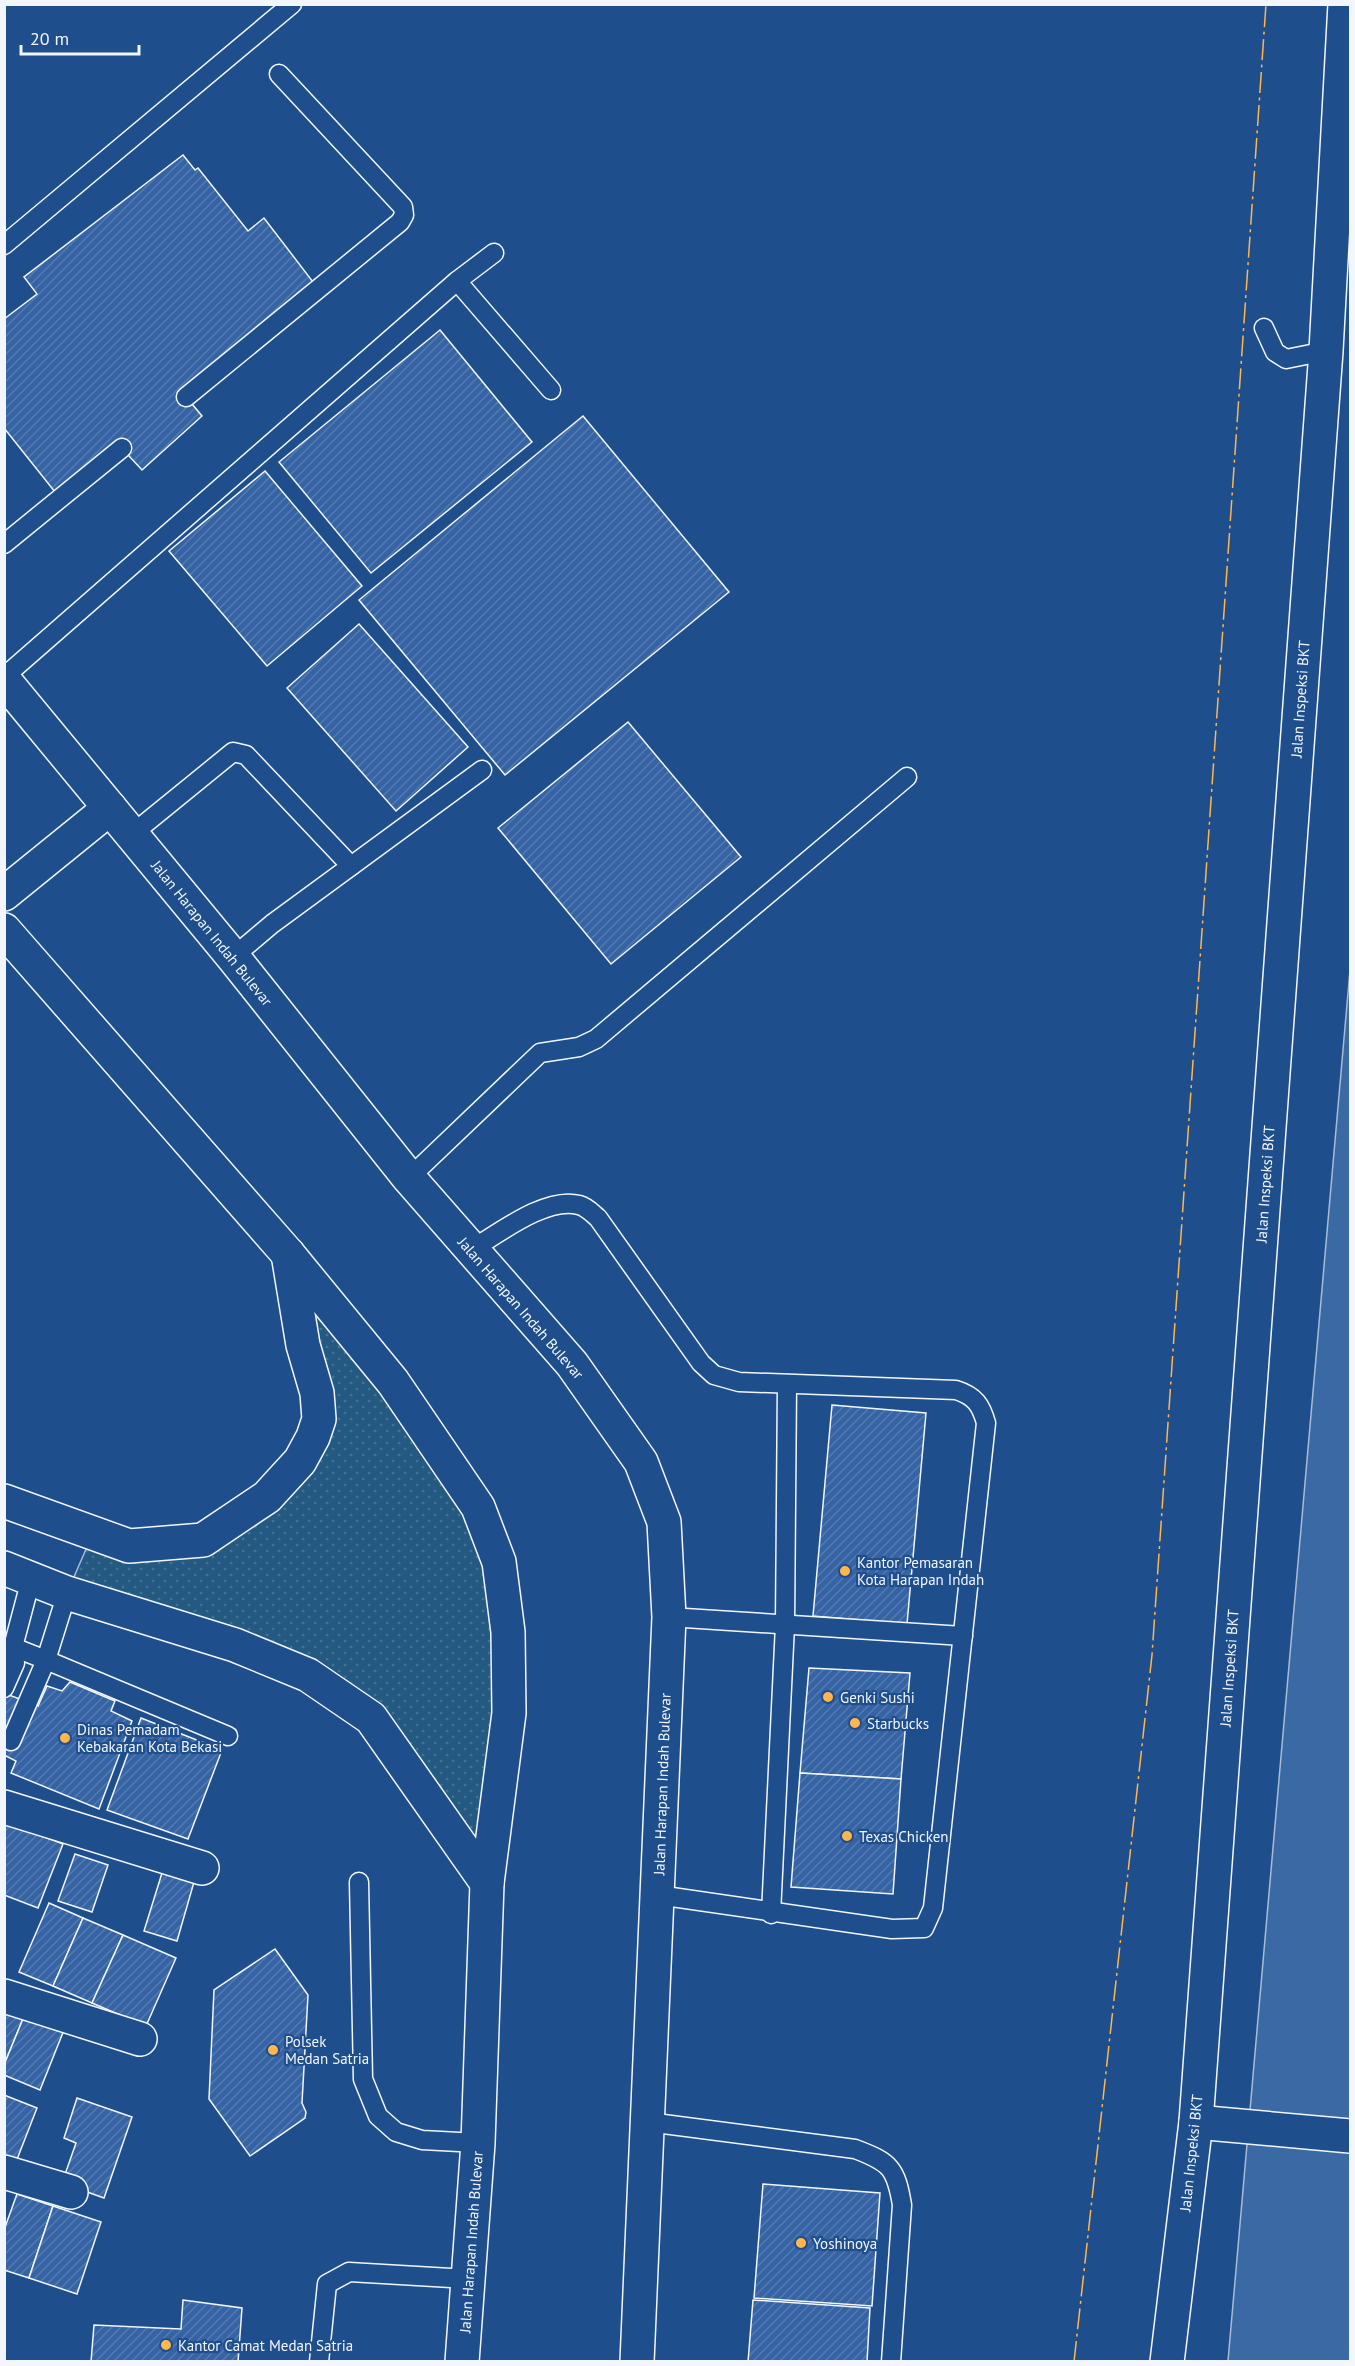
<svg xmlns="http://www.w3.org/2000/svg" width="1355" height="2366" font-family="'PT Sans',sans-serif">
	<defs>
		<pattern id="grass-dots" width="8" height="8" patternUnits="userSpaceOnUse" patternTransform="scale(1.5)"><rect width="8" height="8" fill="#245a82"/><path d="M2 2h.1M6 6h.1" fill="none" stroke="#447295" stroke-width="1.8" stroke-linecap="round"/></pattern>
		<pattern id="building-hatch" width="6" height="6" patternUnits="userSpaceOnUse" patternTransform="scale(1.5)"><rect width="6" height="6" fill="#3563a3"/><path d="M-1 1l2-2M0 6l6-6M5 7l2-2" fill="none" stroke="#537ab1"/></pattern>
	</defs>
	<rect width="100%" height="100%" fill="#1f4e8c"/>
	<path fill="url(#grass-dots)" stroke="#a8bbd7" stroke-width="1.5" d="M288,1254L499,1562L487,1883L371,1718L67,1593L93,1533L203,1540L313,1437Z"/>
	<path fill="#3b69a3" stroke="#a8bbd7" stroke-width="1.5" d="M1350,970V2361H1228Z"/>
	<g fill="url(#building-hatch)" stroke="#f2f6ff" stroke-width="1.5">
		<path d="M183,155L195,170L198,168L248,231L264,218L313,282L297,294L301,299L182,392L202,416L142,470L117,443L55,492L4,428V319L37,294L24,277Z"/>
		<path d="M440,330L532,442L371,573L279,462Z"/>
		<path d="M583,416L729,592L505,775L359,600Z"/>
		<path d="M265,471L362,586L267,666L169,551Z"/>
		<path d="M359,624L468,747L396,811L287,688Z"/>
		<path d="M628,722L741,857L611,964L498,828Z"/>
		<path d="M832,1405L926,1413L907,1624L813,1616Z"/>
		<path d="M809,1668L910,1673L901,1779L800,1773Z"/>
		<path d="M70,1682L115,1701L111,1711L132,1721L99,1809L11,1773L16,1761L4,1755V1693L38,1706L47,1686L62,1691Z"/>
		<path d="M141,1718L222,1750L188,1839L107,1810Z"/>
		<path d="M800,1773L901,1779L893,1894L791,1887Z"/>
		<path d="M4,1821L63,1844L38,1908L4,1895Z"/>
		<path d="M75,1854L108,1865L92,1912L58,1901Z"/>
		<path d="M162,1873L194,1882L177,1941L144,1931Z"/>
		<path d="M49,1903L83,1918L53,1986L19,1972Z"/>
		<path d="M83,1918L123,1935L92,2003L53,1986Z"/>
		<path d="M123,1935L176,1958L146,2026L92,2003Z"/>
		<path d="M275,1949L308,1995L302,2103L306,2112L305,2118L250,2156L209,2099L214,1990Z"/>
		<path d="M4,2000L27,2009L4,2065Z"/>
		<path d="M27,2009L66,2025L40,2090L4,2075V2065Z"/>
		<path d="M4,2095L37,2108L14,2167L4,2164Z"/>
		<path d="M77,2098L132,2117L104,2198L62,2183L76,2143L64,2138Z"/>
		<path d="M763,2184L880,2193L872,2306L754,2298Z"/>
		<path d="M17,2194L53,2206L29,2278L4,2270V2230Z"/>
		<path d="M53,2206L101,2222L77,2294L29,2278Z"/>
		<path d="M183,2300L242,2308L238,2362H91L94,2325L181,2329Z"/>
		<path d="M753,2300L870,2308L867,2362H748Z"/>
	</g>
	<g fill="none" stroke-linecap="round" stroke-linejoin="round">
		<g stroke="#f2f6ff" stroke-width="21">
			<g id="service">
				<path d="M4,245L292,4"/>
				<path d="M457,281L551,390"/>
				<path d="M1264,328L1275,352L1286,359L1326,351"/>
				<path d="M186,397L400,222L404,215L403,207L279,74"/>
				<path d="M4,544L122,448"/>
				<path d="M4,677L457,281L494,253"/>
				<path d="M131,835L233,752L246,755L351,866"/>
				<path d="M233,957L272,924L482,770"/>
				<path d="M409,1178L540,1053L579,1047L596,1039L907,777"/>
				<path d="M471,1250C498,1234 546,1196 579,1205C587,1207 592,1213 598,1218L701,1363L714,1375L739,1382L956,1390C975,1396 981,1405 986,1423L933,1908L924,1928L892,1929L658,1895"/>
				<path d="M67,1593L46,1660L228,1736"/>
				<path d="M669,1617L963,1636"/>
				<path d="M4,1688L15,1663L13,1647L31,1579"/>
				<path d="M11,1741L46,1660L13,1647"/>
				<path d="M359,1882L363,2079L378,2116L396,2132L422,2140L478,2143"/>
				<path d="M771,1914L785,1625L787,1384"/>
				<path d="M648,2122L855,2149C890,2162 896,2168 902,2205L891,2362"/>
				<path d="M319,2362L327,2284L349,2272L468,2279"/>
			</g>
		</g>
		<g stroke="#f2f6ff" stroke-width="36">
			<g id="minor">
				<path d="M4,1807L202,1868"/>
				<path d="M4,1996L140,2039"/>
				<path d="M4,2172L71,2192"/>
			</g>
		</g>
		<g stroke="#f2f6ff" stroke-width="36">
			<g id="tertiary">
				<path d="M4,680L233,957L409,1178L572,1364L641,1462L664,1522L669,1617L637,2362"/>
				<path d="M4,894L110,808"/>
				<path d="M4,930L288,1254L393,1382L478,1507L499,1562L508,1632L509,1713L487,1883L478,2143L462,2362"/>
				<path d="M4,1501L129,1546L203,1540L267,1497L300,1461L313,1437L319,1419L317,1393L303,1345L288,1254"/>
				<path d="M4,1568L67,1593L235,1645L308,1675L371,1718L487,1883"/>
				<path d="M1196,2122L1350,2136"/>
				<path d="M1167,2362L1196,2122L1326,351L1345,4"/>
			</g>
		</g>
		<use href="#service" stroke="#1f4e8c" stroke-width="18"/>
		<use href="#minor" stroke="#1f4e8c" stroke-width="33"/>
		<use href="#tertiary" stroke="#1f4e8c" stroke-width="33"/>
		<path stroke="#ffb74d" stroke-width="1.5" stroke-dasharray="21 4.5 3 4.5" stroke-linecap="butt" d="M1074,2362L1152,1655L1266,4"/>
	</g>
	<g fill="#ffb74d" stroke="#1f4e8c" stroke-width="2">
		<circle cx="845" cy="1571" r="6"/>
		<circle cx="828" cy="1697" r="6"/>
		<circle cx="855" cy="1723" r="6"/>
		<circle cx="65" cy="1738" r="6"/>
		<circle cx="847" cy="1836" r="6"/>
		<circle cx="273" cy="2050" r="6"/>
		<circle cx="801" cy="2243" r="6"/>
		<circle cx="166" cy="2345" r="6"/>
	</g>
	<g text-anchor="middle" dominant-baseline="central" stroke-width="4.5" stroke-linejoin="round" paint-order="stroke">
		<g font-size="15" fill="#f2f6ff" stroke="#1f4e8c">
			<text transform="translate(1300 699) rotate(-86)">Jalan Inspeksi BKT</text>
			<text transform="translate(212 933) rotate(51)">Jalan Harapan Indah Bulevar</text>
			<text transform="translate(1265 1184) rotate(-86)">Jalan Inspeksi BKT</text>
			<text transform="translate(521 1308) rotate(49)">Jalan Harapan Indah Bulevar</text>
			<text transform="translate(1229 1668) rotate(-86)">Jalan Inspeksi BKT</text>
			<text transform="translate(662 1784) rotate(-88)">Jalan Harapan Indah Bulevar</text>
			<text transform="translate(1191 2153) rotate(-84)">Jalan Inspeksi BKT</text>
			<text transform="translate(471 2242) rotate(-86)">Jalan Harapan Indah Bulevar</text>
		</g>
		<g font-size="15" fill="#f2f6ff" stroke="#1f4e8c" text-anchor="start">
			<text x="857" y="1562">Kantor Pemasaran<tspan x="857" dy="17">Kota Harapan Indah</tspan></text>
			<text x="840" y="1697">Genki Sushi</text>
			<text x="867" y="1723">Starbucks</text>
			<text x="77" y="1729">Dinas Pemadam<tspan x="77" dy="17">Kebakaran Kota Bekasi</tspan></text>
			<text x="859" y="1836">Texas Chicken</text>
			<text x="285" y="2041">Polsek<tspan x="285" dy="17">Medan Satria</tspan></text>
			<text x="813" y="2243">Yoshinoya</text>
			<text x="178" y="2345">Kantor Camat Medan Satria</text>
		</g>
	</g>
	<rect width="1355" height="2366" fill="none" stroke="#f2f6ff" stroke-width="12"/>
	<path d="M21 45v9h118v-9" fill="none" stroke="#f2f6ff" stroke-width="3"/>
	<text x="30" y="45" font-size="18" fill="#f2f6ff" stroke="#1f4e8c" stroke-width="4.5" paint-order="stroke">20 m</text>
</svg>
